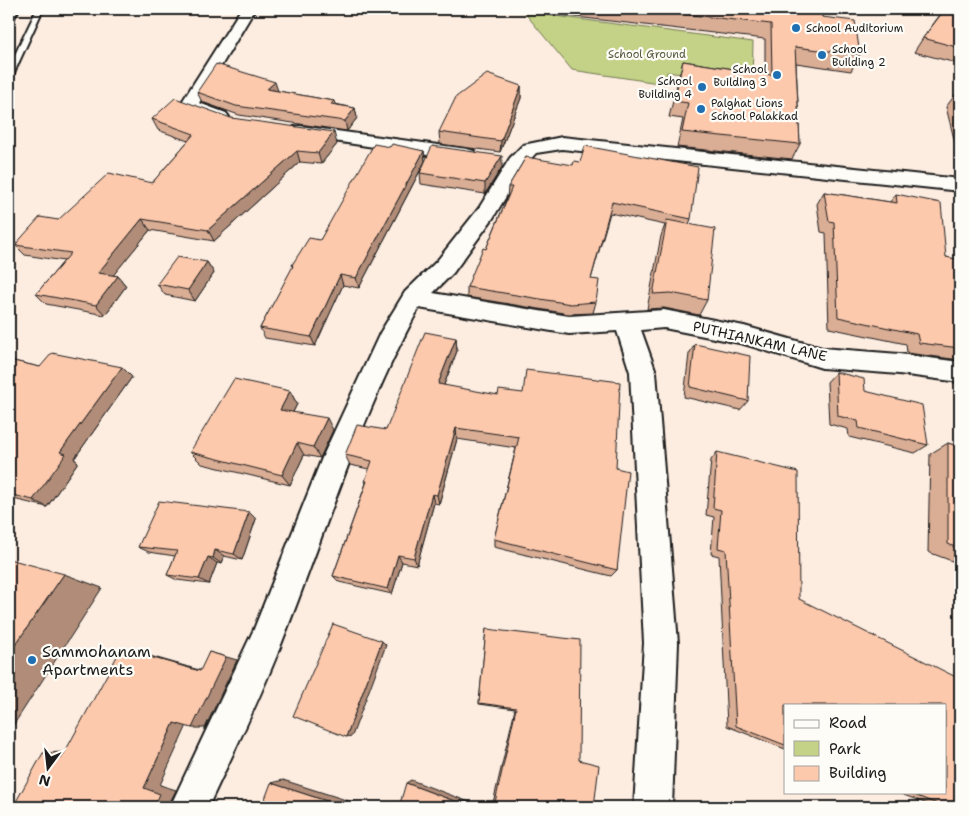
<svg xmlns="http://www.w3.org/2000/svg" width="969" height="816" font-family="'Shantell Sans',sans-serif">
	<rect width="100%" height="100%" fill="#fdede1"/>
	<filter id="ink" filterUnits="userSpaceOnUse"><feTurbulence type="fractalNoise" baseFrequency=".02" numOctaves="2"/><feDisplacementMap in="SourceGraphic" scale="10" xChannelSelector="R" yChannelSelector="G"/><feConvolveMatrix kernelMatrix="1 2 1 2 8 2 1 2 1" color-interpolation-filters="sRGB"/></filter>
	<g filter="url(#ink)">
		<path fill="#c3d286" stroke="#707751" d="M524,12L753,42L752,84L667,72L665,84L572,70Z"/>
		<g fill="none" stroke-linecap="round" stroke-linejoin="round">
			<g stroke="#1c1c1c" stroke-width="4">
				<g id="lane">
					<path d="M13,9H19L11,23L9,24V16Z"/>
					<path d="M37,9H43L13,75L9,77V67Z"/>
				</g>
			</g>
			<g stroke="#1c1c1c" stroke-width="4">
				<g id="street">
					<path d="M241,9H255L199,103L226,113L229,117L226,121L220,122L183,109L180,105Z"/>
					<path d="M300,126L467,149L474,151L476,155L474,159L467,161L294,135L291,131L294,127Z"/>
					<path d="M562,137L960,179V191L562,149L536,153L525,165L493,218L453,273L433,293L569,316L664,310L744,326L822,348L899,354L960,362V382L899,374L822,368L744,344L664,328L641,330L656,372L678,643L672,807H634L644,643L630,372L617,331L569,334L419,308C362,412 327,527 284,637C262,695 234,751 208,807H170L254,629L322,458L380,333L405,292L437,261L479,208L510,158L523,145Z"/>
				</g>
			</g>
			<use href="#lane" fill="#fdfcf7" fill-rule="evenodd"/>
			<use href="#street" fill="#fdfcf7" fill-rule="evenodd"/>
		</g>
		<g fill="#daad95" stroke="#1c1c1c">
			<path d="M303,9H325L321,12Z"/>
			<path d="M461,9H490L488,12Z"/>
			<path d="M507,9H821L822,17L860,55L851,71L796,63L800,144L792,159L677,147L683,119L669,117L683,61L765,74V39Z"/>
			<path d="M928,9H960V64L914,52L923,38L942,12Z"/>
			<path d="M521,86V98L500,152L440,144L439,132Z"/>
			<path d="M278,91L334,101L335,104L355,108L357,118L347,131L239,115L202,102L197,92Z"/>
			<path d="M955,95L960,96V148L956,147L946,107Z"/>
			<path d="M231,118L337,144L321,164L300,162L214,241L150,230L113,275L118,276L126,286L105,315L46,304L36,294L64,261L25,255L15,245L58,220L152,183L188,141L158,130L152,119Z"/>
			<path d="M390,147L424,151L425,161L502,167L485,194L421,184L420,173L422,167L359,288L343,285L315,346L265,338L260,328L293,267L292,265L320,240Z"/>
			<path d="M526,157L691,219L689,224L707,300L699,315L664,308L647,309L661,236L665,225L610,213L591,279L596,302L593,313L569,314L467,297V287L486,249L507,198L508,187Z"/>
			<path d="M824,192L890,202L896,194L946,257L960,260V360L907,353L906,344L829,328L826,233L821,232L817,204Z"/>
			<path d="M207,262L214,273L195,301L165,295L157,284Z"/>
			<path d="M456,338L457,351L444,385L616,468L617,570L611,576L494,547V539L516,448L457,439L439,504L434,503L417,565L402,562L392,594L339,582L333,576L366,483L365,481L369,469L350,465L345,455L386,430Z"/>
			<path d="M695,344L748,401L740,410L684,397L689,354Z"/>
			<path d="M9,360L40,367L132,377L74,459L78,462L47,507L9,498Z"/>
			<path d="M836,372L865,391L928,445L915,453L849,437L848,429L829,424L827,382Z"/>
			<path d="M290,391L297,404L293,412L333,430L320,458L304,455L290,485L202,464L190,452Z"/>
			<path d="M948,443L960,447V564L928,552L930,454Z"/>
			<path d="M717,452L799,599L960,807H935L896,792H945L785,705V749L727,726L719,556L711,554L714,517L706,515L711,460Z"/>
			<path d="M249,512L256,519L242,560L224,556L222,564L217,563L209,584L177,580L167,575L175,556L149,552L138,547Z"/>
			<path d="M486,629L579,759L594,807H492L515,709L479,704Z"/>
		</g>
		<g fill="#b18d79" stroke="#1c1c1c">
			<path d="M275,82L278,91L267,89Z"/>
			<path d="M521,86V98L500,152L501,141Z"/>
			<path d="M355,108L357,118L347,131L345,121Z"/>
			<path d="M334,132L337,144L321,164L318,153Z"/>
			<path d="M297,151L300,162L214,241L208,230Z"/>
			<path d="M424,151L425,161L359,288L356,278Z"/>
			<path d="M502,156V167L485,194V183Z"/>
			<path d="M142,219L150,230L107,283L98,273Z"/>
			<path d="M207,262L214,273L195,301L188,290Z"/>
			<path d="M340,275L343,285L315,346L311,337Z"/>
			<path d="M118,276L126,286L105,315L96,305Z"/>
			<path d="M456,338L457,351L440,395L438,384Z"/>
			<path d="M122,367L132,377L74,459L78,462L47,507L33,500L60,452Z"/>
			<path d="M290,391L297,404L288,422L280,410Z"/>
			<path d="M327,418L333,430L320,458L313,447Z"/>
			<path d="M456,428L457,439L439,504L437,495Z"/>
			<path d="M297,443L304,455L290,485L282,475Z"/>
			<path d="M432,494L434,503L417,565L414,558Z"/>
			<path d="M249,512L256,519L242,560L234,554Z"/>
			<path d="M215,550L224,556L222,564L213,558Z"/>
			<path d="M398,555L402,562L392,594L388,589Z"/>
			<path d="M208,557L217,563L209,584L199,579Z"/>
			<path d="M64,574L102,588L9,732V654Z"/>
			<path d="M382,641L386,645L352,736L346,737Z"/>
			<path d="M121,649L136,652L213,674L200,671Z"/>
			<path d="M209,652L237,660L205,728H192Z"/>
			<path d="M174,723H188L160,785L176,790L168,806L169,807H154L144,788Z"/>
			<path d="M64,752L80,758L61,759L43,753Z"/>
			<path d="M283,780L368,807H345L271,783Z"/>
			<path d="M411,780L477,805V807H470L406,783Z"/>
		</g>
		<g fill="#fdc9ad" stroke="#1c1c1c">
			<path d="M639,9H821L822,17L855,21L860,55L795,47L800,144L682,132L688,103L674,101L683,61L772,75L771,24Z"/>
			<path d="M945,9H960V48L923,38Z"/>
			<path d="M216,64L275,82L267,89L334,101L331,104L355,108L345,121L236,106L197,92Z"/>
			<path d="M487,74L521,86L501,141L439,132L456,97Z"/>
			<path d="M955,95L960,96V115Z"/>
			<path d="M175,98L231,118L334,132L318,153L297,151L208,230L142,219L98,273L118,276L96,305L36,294L71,253L15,245L40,217L58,220L109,173L152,183L194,134L152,119Z"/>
			<path d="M374,144L390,147L392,144L424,151L356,278L340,275L311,337L260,328L293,266L292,265L309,238L320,240Z"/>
			<path d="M432,146L502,156L485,183L420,173Z"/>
			<path d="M585,146L698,167L691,219L612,202L591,279L599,280L596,302L571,304L467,287L483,248L486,249L512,187H508L526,157L573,165L574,161L580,162Z"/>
			<path d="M824,192L897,203L896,194L941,203L946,257L960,260V348L919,343L917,334L838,317L834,222L829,221Z"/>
			<path d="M667,220L715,229L707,300L671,293L653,294Z"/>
			<path d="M177,257L207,262L188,290L157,284Z"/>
			<path d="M425,332L456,338L438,384L498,395L499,390L523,393L526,370L620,382L616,468L628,471L617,570L494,539L519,437L456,428L437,495L432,494L414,558L398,555L388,589L333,576L367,481H365L372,461L345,455L357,425L386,430Z"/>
			<path d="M695,344L750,356L748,401L690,387Z"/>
			<path d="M52,353L122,367L60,452L66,454L33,500L9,494V360L40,367Z"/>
			<path d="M836,372L864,379L865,391L922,405L928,445L859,428L858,421L838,416Z"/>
			<path d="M234,379L290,391L280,410L327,418L313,447L297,443L282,475L190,452Z"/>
			<path d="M948,443L960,447V549L948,544Z"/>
			<path d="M717,452L798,472L799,599L960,679V807H945L907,792H945V705H785V745L736,726L726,550L718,548L721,510L713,508Z"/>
			<path d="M159,501L249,512L234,554L215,550L213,558L208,557L199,579L167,575L177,551L138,547Z"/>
			<path d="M9,559L64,574L9,654Z"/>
			<path d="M333,624L382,641L346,737L293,716Z"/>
			<path d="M486,629L580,640L579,760L599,765L594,807H494L516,708L479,703Z"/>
			<path d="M121,649L200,671L209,652L226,657L192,728L174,723L144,788L160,794L154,807H13L43,753L61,759Z"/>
			<path d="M271,783L345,807H262Z"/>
			<path d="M406,783L470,807H399Z"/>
		</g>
	</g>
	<g fill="#1f6fb2" stroke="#fdfcf7" stroke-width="2">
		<circle cx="796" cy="28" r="5"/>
		<circle cx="822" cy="55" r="5"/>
		<circle cx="777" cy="75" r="5"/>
		<circle cx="702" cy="87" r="5"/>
		<circle cx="701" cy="109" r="5"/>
		<circle cx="32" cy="660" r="5"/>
	</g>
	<g text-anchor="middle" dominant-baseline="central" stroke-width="4.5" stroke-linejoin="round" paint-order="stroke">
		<g font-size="11" fill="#1c1c1c" stroke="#fdfcf7" text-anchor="start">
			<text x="806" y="28">School Auditorium</text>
			<text x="832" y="49">School<tspan x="832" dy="13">Building 2</tspan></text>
			<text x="767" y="69" text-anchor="end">School<tspan x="767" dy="13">Building 3</tspan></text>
			<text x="692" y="81" text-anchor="end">School<tspan x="692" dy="13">Building 4</tspan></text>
			<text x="711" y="103">Palghat Lions<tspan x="711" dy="13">School Palakkad</tspan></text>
		</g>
		<g font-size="11" fill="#565c41" stroke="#fdfcf7">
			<text x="647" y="54">School Ground</text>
		</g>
		<g font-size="14" fill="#1c1c1c" stroke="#fdfcf7">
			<text transform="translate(760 341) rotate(13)">PUTHIANKAM LANE</text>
		</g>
		<g font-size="16" fill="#1c1c1c" stroke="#fdfcf7" text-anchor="start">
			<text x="42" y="651">Sammohanam<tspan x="42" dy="18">Apartments</tspan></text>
		</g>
	</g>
	<rect width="969" height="816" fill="none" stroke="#fdfcf7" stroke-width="30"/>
	<rect x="15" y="15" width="939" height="786" fill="none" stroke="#1c1c1c" stroke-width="2" filter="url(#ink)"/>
	<rect x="784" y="704" width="162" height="90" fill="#fdfcf7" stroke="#a3a29f"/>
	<rect x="794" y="720" width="25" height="8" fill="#fdfcf7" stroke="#a3a29f"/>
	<text x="829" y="728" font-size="15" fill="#1c1c1c">Road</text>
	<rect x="794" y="741" width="25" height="15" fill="#c3d286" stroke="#a3a29f"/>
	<text x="829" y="754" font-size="15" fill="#1c1c1c">Park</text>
	<rect x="794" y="766" width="25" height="15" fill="#fdc9ad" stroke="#a3a29f"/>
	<text x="829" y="778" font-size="15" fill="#1c1c1c">Building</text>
	<g transform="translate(48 768) rotate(195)" stroke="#fdfcf7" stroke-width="4" paint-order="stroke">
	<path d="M0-4L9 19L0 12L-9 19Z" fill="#1c1c1c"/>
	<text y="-8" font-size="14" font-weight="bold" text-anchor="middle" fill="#1c1c1c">N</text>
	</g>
</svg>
